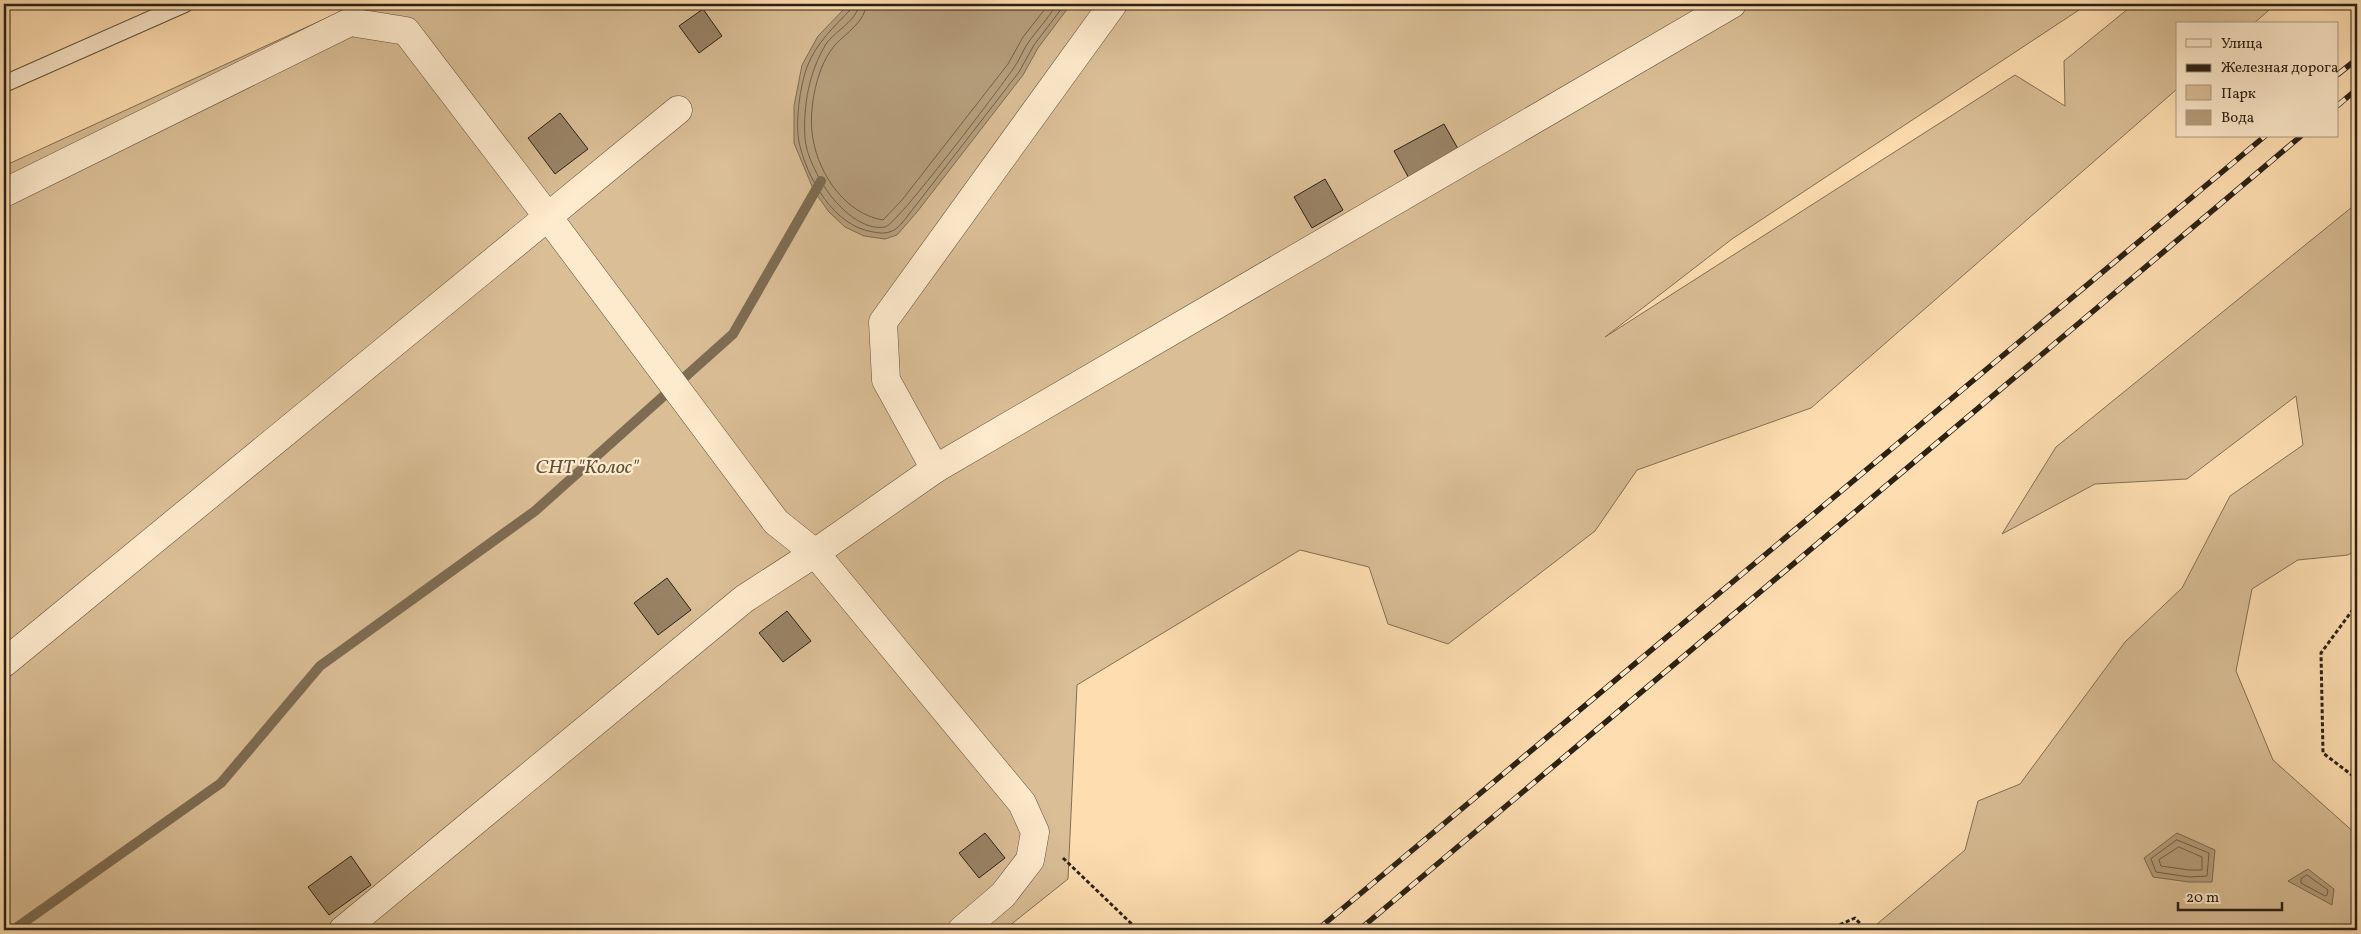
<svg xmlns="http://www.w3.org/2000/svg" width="2361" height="934" font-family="Vollkorn,serif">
	<rect width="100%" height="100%" fill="#fedeb1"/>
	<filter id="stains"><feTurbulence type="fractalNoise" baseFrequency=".004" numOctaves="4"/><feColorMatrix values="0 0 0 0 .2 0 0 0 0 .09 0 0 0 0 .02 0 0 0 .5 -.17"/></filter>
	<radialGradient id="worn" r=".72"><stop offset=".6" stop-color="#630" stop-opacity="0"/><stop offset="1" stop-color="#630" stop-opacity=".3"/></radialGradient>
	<g fill="#dabe96" stroke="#827055">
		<path d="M357,4H2088L1732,239L1605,337L2015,75L2065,106L2064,61L2134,4H2276L2253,24H2177V89L1811,408L1637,470L1595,531L1448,644L1388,624L1369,567L1300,550L1077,685L1068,879L1004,930H4V166Z"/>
		<path d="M2357,203V549L2348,555L2298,560L2252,589L2236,671L2273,760L2357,835V930H1870L1965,850L1978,801L2020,784L2125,642L2182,588L2230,496L2303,445L2296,396L2187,479L2095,484L2002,534L2056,447Z"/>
	</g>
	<g fill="#b69e7c" stroke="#7e6c52">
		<path d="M849,4H1071L1038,48L1023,75L917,212L897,235L885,239L864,236L845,227L829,212L814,191L794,143V106L802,65L818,36Z"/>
		<path d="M2177,833L2215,850L2212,882H2189L2153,877L2144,858Z"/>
		<path d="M2308,869L2334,889L2332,905L2288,881Z"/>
	</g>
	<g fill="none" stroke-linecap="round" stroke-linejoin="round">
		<g stroke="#706048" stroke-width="1">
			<path d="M852,4L851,9C834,27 816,43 807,67C800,86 795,122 799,142C807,179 834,226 873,232C880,233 885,234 892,231C900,228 907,216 913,209L1019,72L1034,45L1065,4"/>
			<path d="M859,4C858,20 835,31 826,44C809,72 803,106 805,138C806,158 825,192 839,205C850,217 868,230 885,227C896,226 1000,88 1013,69C1020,60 1023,49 1030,40C1039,28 1049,17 1057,4"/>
			<path d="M866,4C866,21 846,33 835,45C829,52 823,63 820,72C813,91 809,119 813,139C819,175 846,214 883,220L902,200L1008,64L1023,37L1049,4"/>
			<path d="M2177,840L2209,853L2207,876L2189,877L2156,872L2151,859Z"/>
			<path d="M2179,847L2202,857V870H2189L2161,866L2159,860Z"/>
			<path d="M2307,875L2328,890L2327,895L2325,896L2301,883V879Z"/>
		</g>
		<path stroke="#7e6c52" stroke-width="10" d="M13,930L221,783L320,666L535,511L733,334L821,181"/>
	</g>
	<g fill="#998366" stroke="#2b2114">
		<path d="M703,9L722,36L699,53L679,26Z"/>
		<path d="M560,113L588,149L555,174L528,138Z"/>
		<path d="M1444,124L1461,154L1411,182L1394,151Z"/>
		<path d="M1325,179L1343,210L1312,228L1294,197Z"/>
		<path d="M667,578L691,610L658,635L634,603Z"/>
		<path d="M787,611L811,641L783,662L759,633Z"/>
		<path d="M985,833L1005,858L979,878L959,853Z"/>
		<path d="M351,856L371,885L329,915L308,887Z"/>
	</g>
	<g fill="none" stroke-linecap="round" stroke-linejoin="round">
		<g stroke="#60503b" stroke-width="18">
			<path id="service" d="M4,84L185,4"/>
		</g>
		<g stroke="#60503b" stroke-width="29">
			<g id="minor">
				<path d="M4,193L350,22L406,31L548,217L776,522L815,553L1022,803L1035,832L1030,860L1003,895L962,930"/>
				<path d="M935,469L886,380L883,322L1113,4"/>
				<path d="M4,663L678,110"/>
				<path d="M343,930L744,599L815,553L935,469L1732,4"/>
			</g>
		</g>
		<g stroke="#2b2114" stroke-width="3" stroke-dasharray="4 2.5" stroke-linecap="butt">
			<path d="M2357,604L2321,653L2323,753L2357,779"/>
			<path d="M1063,858L1138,930"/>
			<path d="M1828,930L1855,918L1866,930"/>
		</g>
		<use href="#service" stroke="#feeacc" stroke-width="16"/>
		<use href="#minor" stroke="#feeacc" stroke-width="28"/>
		<g stroke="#2b2114" stroke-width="5.5">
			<g id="rail">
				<path d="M2337,75L2357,59"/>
				<path d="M2337,106L2357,89"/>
				<path d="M1317,930L2265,136"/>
				<path d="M1359,930L2301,136"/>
			</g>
		</g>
		<use href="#rail" stroke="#feeacc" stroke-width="4" stroke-dasharray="11" stroke-linecap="butt"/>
	</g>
	<g text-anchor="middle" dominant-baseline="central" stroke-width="4.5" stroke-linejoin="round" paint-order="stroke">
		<g font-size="20" font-style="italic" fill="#60503b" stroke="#feeacc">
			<text x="587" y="468">СНТ "Колос"</text>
		</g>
	</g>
	<rect width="2361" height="934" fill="none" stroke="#fedeb1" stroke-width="20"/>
	<rect x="5" y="5" width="2351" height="924" fill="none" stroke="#2b2114" stroke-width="2.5"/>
	<rect x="10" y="10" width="2341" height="914" fill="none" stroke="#2b2114"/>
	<rect x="2176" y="22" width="162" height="115" fill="#feeacc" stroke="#aa9a82"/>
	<rect x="2186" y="39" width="25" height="8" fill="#feeacc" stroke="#aa9a82"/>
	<text x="2221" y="48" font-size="15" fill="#2b2114">Улица</text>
	<rect x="2186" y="64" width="25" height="8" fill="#2b2114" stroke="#aa9a82"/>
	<text x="2221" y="72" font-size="15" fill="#2b2114">Железная дорога</text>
	<rect x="2186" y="85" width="25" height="15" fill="#dabe96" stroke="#aa9a82"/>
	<text x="2221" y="98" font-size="15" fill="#2b2114">Парк</text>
	<rect x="2186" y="110" width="25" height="15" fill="#b69e7c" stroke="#aa9a82"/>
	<text x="2221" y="122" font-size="15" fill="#2b2114">Вода</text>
	<path d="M2178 902v8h104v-8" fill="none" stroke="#2b2114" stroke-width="2.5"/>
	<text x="2186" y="902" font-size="15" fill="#2b2114" stroke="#feeacc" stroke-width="4" paint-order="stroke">20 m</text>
	<rect width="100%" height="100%" filter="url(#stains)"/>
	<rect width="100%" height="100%" fill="url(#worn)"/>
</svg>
